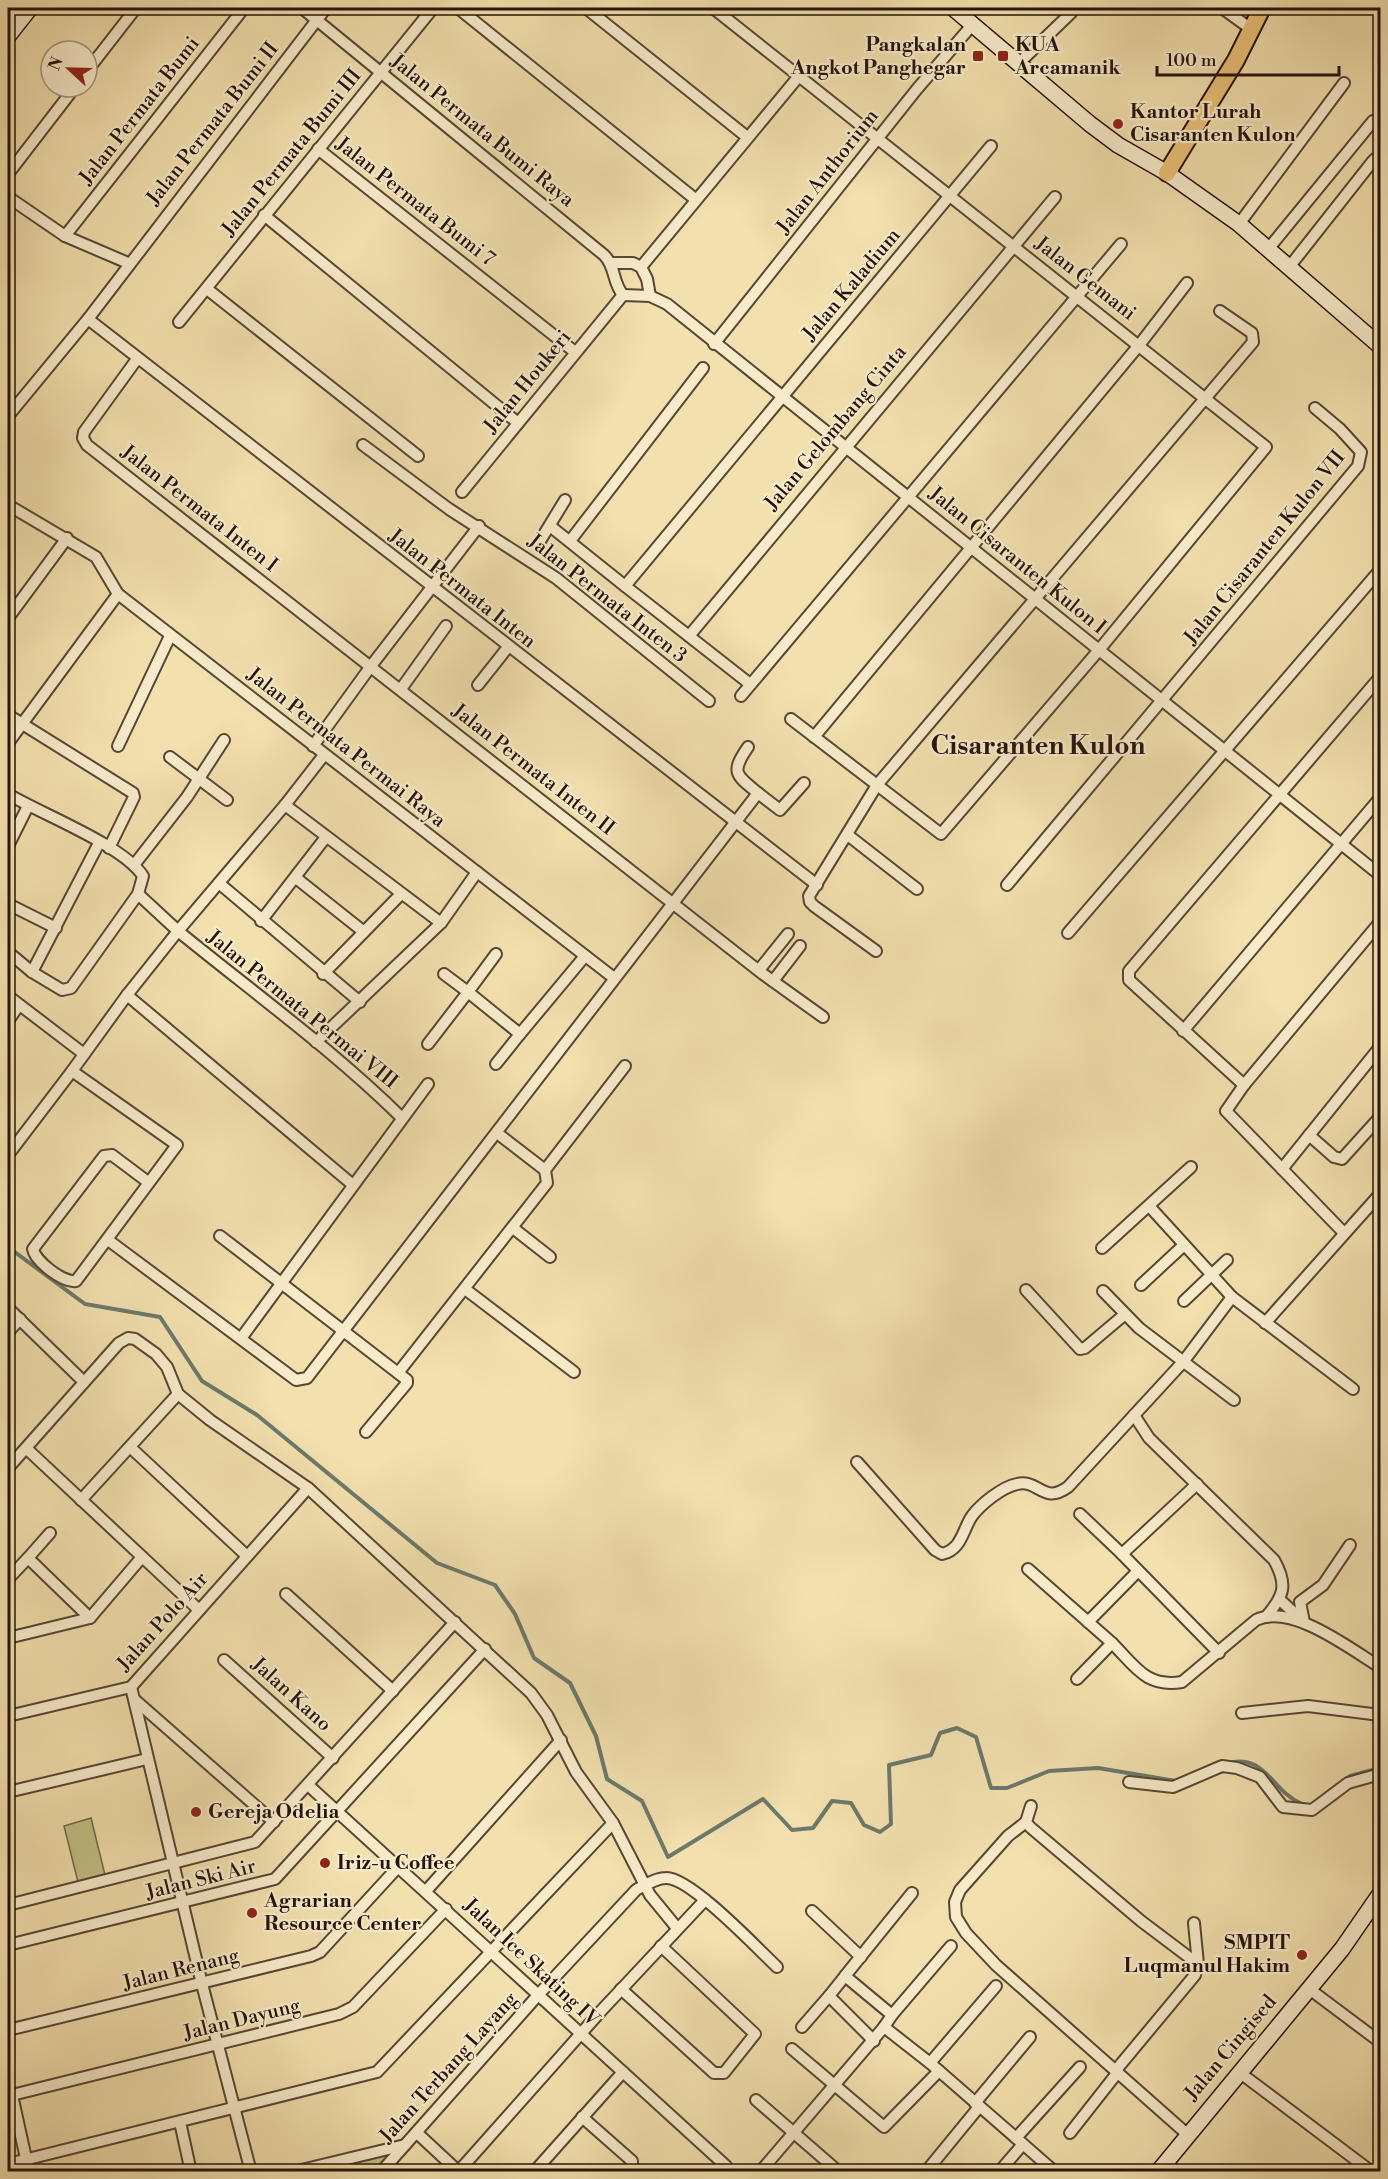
<svg xmlns="http://www.w3.org/2000/svg" width="1388" height="2179" font-family="'Libre Bodoni',serif">
	<rect width="100%" height="100%" fill="#f2e0ae"/>
	<filter id="stains"><feTurbulence type="fractalNoise" baseFrequency=".00333" numOctaves="4"/><feColorMatrix values="0 0 0 0 .2 0 0 0 0 .09 0 0 0 0 .02 0 0 0 .5 -.17"/></filter>
	<radialGradient id="worn" r=".72"><stop offset=".6" stop-color="#630" stop-opacity="0"/><stop offset="1" stop-color="#630" stop-opacity=".3"/></radialGradient>
	<g fill="#c1c086" stroke="#736a4a" stroke-width="1.5">
		<path d="M91,1818L105,1875L78,1882L64,1826Z"/>
		<path d="M392,2153L375,2171H335L334,2167Z"/>
	</g>
	<g fill="none" stroke-linecap="round" stroke-linejoin="round">
		<g stroke="#6c796b" stroke-width="4">
			<path d="M8,1247L85,1304L160,1317L202,1381L257,1415L437,1563L495,1585L515,1614L534,1658L570,1683L596,1736L607,1779L642,1801L668,1857L763,1799L792,1830L813,1828L832,1801L851,1803L864,1825L880,1832L891,1824L889,1765L931,1755L940,1733L957,1728L976,1737L991,1788H1007L1049,1771L1098,1768L1176,1781"/>
			<path d="M1228,1763C1266,1753 1272,1792 1302,1804"/>
			<path d="M1345,1780L1350,1776L1380,1768"/>
		</g>
		<g stroke="#584635" stroke-width="14">
			<g id="street">
				<path d="M302,8L604,255C616,267 612,282 623,295"/>
				<path d="M458,8L695,199"/>
				<path d="M586,8L747,137"/>
				<path d="M713,8L1266,447L1099,650L941,834L791,719"/>
				<path d="M1222,8L1251,29"/>
				<path d="M1019,63L1071,13"/>
				<path d="M87,71L136,8"/>
				<path d="M318,149L575,352"/>
				<path d="M8,174L75,87"/>
				<path d="M8,197L65,236L128,263"/>
				<path d="M264,215L518,423"/>
				<path d="M1239,224L1344,83"/>
				<path d="M65,236L244,8"/>
				<path d="M1269,248L1373,121"/>
				<path d="M612,263H633L641,267L799,76"/>
				<path d="M1290,266L1372,162L1375,159H1380"/>
				<path d="M641,267L647,279L650,296"/>
				<path d="M8,284V283"/>
				<path d="M207,289L418,456"/>
				<path d="M623,295L650,296L667,304L1380,875"/>
				<path d="M88,319L817,885"/>
				<path d="M179,322L433,8"/>
				<path d="M714,344L917,89L973,24"/>
				<path d="M137,359L84,432L83,438L87,445L763,974L823,1017"/>
				<path d="M8,416L88,319L326,8"/>
				<path d="M363,445L449,509L556,578L709,701"/>
				<path d="M462,492L623,295"/>
				<path d="M8,505L96,557L118,594L614,978"/>
				<path d="M550,526L625,586"/>
				<path d="M540,541L565,500"/>
				<path d="M570,541L703,368"/>
				<path d="M8,618L67,538"/>
				<path d="M689,636L1055,197"/>
				<path d="M750,684L625,586L991,146"/>
				<path d="M478,685L508,647"/>
				<path d="M401,689L446,626"/>
				<path d="M741,696L1121,244"/>
				<path d="M8,715L133,793L134,797L109,848"/>
				<path d="M814,737L1140,344L1187,283"/>
				<path d="M8,743L118,594"/>
				<path d="M118,746L170,636"/>
				<path d="M313,746L371,666L479,526"/>
				<path d="M170,757L227,800"/>
				<path d="M758,793L780,810L804,783"/>
				<path d="M8,794C41,814 123,845 143,876L138,894L71,988L62,990L32,972L8,952"/>
				<path d="M285,805L441,923"/>
				<path d="M849,836L917,889"/>
				<path d="M8,846L28,806"/>
				<path d="M134,865L187,797L224,740"/>
				<path d="M296,878L364,932"/>
				<path d="M220,884L360,1002"/>
				<path d="M1007,885L1358,466L1361,452L1340,429L1315,408"/>
				<path d="M138,894L178,931L285,805L324,755"/>
				<path d="M8,904L56,928"/>
				<path d="M261,921L326,837"/>
				<path d="M1068,933L1380,570"/>
				<path d="M876,951L814,906L810,902L809,896L877,785L1253,342L1252,333L1220,311"/>
				<path d="M759,970L788,934"/>
				<path d="M32,972L99,843"/>
				<path d="M323,974L401,894"/>
				<path d="M444,974L468,992L496,954"/>
				<path d="M773,981L800,946"/>
				<path d="M127,995L353,1185"/>
				<path d="M8,996L84,1054"/>
				<path d="M8,1021L19,1005"/>
				<path d="M1183,1031L1380,798"/>
				<path d="M316,1042L441,923L477,872"/>
				<path d="M428,1044L468,992L520,1034L585,956"/>
				<path d="M496,1064L520,1034"/>
				<path d="M1244,1085L1129,980V971L1380,677"/>
				<path d="M1309,1135L1334,1157L1342,1159L1380,1117"/>
				<path d="M8,1155L72,1071"/>
				<path d="M1282,1169L1380,1047"/>
				<path d="M545,1170L625,1066"/>
				<path d="M148,1182L112,1155L104,1156L33,1249C35,1261 63,1283 76,1281L177,1145L72,1071L127,995L178,931C254,993 333,1050 402,1118"/>
				<path d="M1150,1207L1232,1297L1353,1389"/>
				<path d="M513,1228L550,1257"/>
				<path d="M1344,1233L1226,1111L1244,1085L1380,922"/>
				<path d="M220,1236L398,1373"/>
				<path d="M108,1240L296,1380L307,1378L758,793C736,775 730,773 748,747"/>
				<path d="M1102,1248L1191,1167"/>
				<path d="M1141,1285L1184,1245"/>
				<path d="M465,1289L574,1372"/>
				<path d="M1026,1290L1080,1349L1085,1348L1124,1315"/>
				<path d="M1103,1291L1139,1328L1234,1400"/>
				<path d="M1184,1301L1227,1260"/>
				<path d="M8,1308L84,1382"/>
				<path d="M1265,1323L1380,1194"/>
				<path d="M8,1332L20,1319"/>
				<path d="M242,1337L428,1084"/>
				<path d="M1134,1415L1149,1438L1274,1560C1288,1585 1284,1596 1266,1617"/>
				<path d="M366,1432L407,1383V1380L398,1373L547,1183L545,1170L497,1133"/>
				<path d="M130,1447L247,1556"/>
				<path d="M27,1449L199,1610"/>
				<path d="M857,1462L935,1550L942,1554C962,1549 962,1531 972,1516C981,1504 1002,1487 1017,1484C1039,1479 1043,1505 1068,1487L1183,1362L1232,1297"/>
				<path d="M8,1468L119,1343L128,1338L135,1339L156,1354L167,1367L178,1394L210,1420L308,1488L531,1693L547,1715L576,1772L613,1823L650,1895L677,1928"/>
				<path d="M1197,1484L1122,1554L1219,1653"/>
				<path d="M81,1500L178,1394"/>
				<path d="M1080,1514L1122,1554"/>
				<path d="M28,1558L50,1533"/>
				<path d="M1028,1569L1112,1643"/>
				<path d="M8,1579L28,1558L90,1618"/>
				<path d="M286,1594L393,1691"/>
				<path d="M1280,1600L1302,1620"/>
				<path d="M1088,1622L1138,1571"/>
				<path d="M1304,1622L1300,1602L1323,1585L1350,1545"/>
				<path d="M8,1638L90,1618L142,1557"/>
				<path d="M224,1660L333,1758"/>
				<path d="M1077,1679L1112,1643C1135,1666 1146,1688 1182,1682L1256,1620C1292,1603 1350,1649 1380,1667"/>
				<path d="M131,1687L202,1984L251,2172"/>
				<path d="M135,1700L274,1822"/>
				<path d="M1242,1713L1308,1706L1380,1715"/>
				<path d="M8,1716L131,1687L308,1488"/>
				<path d="M1129,1782L1173,1787L1222,1766L1237,1768L1260,1777L1283,1807L1312,1810L1348,1783L1380,1774"/>
				<path d="M308,1785L726,2166L727,2172"/>
				<path d="M8,1792L147,1759"/>
				<path d="M1031,1806L1026,1822L1030,1827L1141,1921L1198,1964"/>
				<path d="M1026,1822L1008,1836L960,1890L955,1902L956,1917L966,1933L996,1965L1187,2134"/>
				<path d="M426,1891L561,1740"/>
				<path d="M912,1893L845,1976L892,2015L884,2027L930,2063L1055,2172"/>
				<path d="M8,1905L255,1842L455,1622"/>
				<path d="M812,1911L861,1957"/>
				<path d="M8,1945L275,1879L485,1649"/>
				<path d="M845,1976L829,1996L874,2041"/>
				<path d="M1308,1988L1380,2042"/>
				<path d="M621,1989L714,2073H724L755,2034L661,1946"/>
				<path d="M892,2015L951,1946"/>
				<path d="M802,2027L829,1996"/>
				<path d="M8,2030L311,1956L320,1952L398,1867"/>
				<path d="M792,2049L884,2127L939,2071"/>
				<path d="M930,2063L996,1986"/>
				<path d="M1116,2070L1195,1975L1198,1964L1194,1923"/>
				<path d="M1239,2072L1372,2172"/>
				<path d="M12,2095L29,2172"/>
				<path d="M8,2096L339,2014L353,2007L446,1909"/>
				<path d="M756,2100L839,2172"/>
				<path d="M975,2103L1030,2037"/>
				<path d="M582,2117L632,2161V2172"/>
				<path d="M180,2122L191,2172"/>
				<path d="M417,2133L459,2172"/>
				<path d="M1070,2133L1118,2072"/>
				<path d="M1016,2138L1080,2067"/>
				<path d="M1165,2162L1177,2172"/>
				<path d="M8,2164L377,2072L613,1823"/>
				<path d="M929,2168L979,2107"/>
				<path d="M293,2172L405,2145"/>
				<path d="M381,2172L539,1994L636,1890C645,1885 656,1878 666,1878C690,1877 757,1948 777,1967"/>
				<path d="M458,2172L601,2011L705,1900"/>
				<path d="M534,2172L623,2072"/>
				<path d="M760,2172L884,2027"/>
				<path d="M999,2172L1023,2144"/>
			</g>
		</g>
		<g stroke="#25130d" stroke-width="18">
			<g id="secondary">
				<path d="M953,8L1090,124L1118,145L1167,173L1239,224L1380,346"/>
				<path d="M8,36L30,8"/>
				<path d="M1158,2172L1342,1949L1380,1894"/>
			</g>
		</g>
		<g stroke="#25130d" stroke-width="20">
			<path id="primary" d="M1167,173L1236,60L1262,8"/>
		</g>
		<use href="#street" stroke="#f7ebca" stroke-width="10"/>
		<use href="#secondary" stroke="#f7ebca" stroke-width="15"/>
		<use href="#primary" stroke="#e9c077" stroke-width="16"/>
	</g>
	<g fill="#8f2418" stroke="#f7ebca" stroke-width="2">
		<rect x="972" y="50" width="12" height="12" rx="3"/>
		<rect x="997" y="50" width="12" height="12" rx="3"/>
		<circle cx="1118" cy="124" r="6"/>
		<circle cx="196" cy="1812" r="6"/>
		<circle cx="325" cy="1863" r="6"/>
		<circle cx="252" cy="1913" r="6"/>
		<circle cx="1302" cy="1955" r="6"/>
	</g>
	<g text-anchor="middle" dominant-baseline="central" stroke-width="4.5" stroke-linejoin="round" paint-order="stroke">
		<g font-size="20" font-weight="bold" fill="#25130d" stroke="#f7ebca" text-anchor="start">
			<text x="966" y="45" text-anchor="end">Pangkalan<tspan x="966" dy="23">Angkot Panghegar</tspan></text>
			<text x="1015" y="45">KUA<tspan x="1015" dy="23">Arcamanik</tspan></text>
			<text x="1130" y="112">Kantor Lurah<tspan x="1130" dy="23">Cisaranten Kulon</tspan></text>
			<text x="208" y="1812">Gereja Odelia</text>
			<text x="337" y="1863">Iriz-u Coffee</text>
			<text x="264" y="1901">Agrarian<tspan x="264" dy="23">Resource Center</tspan></text>
			<text x="1290" y="1943" text-anchor="end">SMPIT<tspan x="1290" dy="23">Luqmanul Hakim</tspan></text>
		</g>
		<g font-size="20" fill="#25130d" stroke="#f7ebca">
			<text transform="translate(140 111) rotate(-52)">Jalan Permata Bumi</text>
			<text transform="translate(213 124) rotate(-52)">Jalan Permata Bumi II</text>
			<text transform="translate(482 131) rotate(39)">Jalan Permata Bumi Raya</text>
			<text transform="translate(292 153) rotate(-51)">Jalan Permata Bumi III</text>
			<text transform="translate(828 172) rotate(-52)">Jalan Anthorium</text>
			<text transform="translate(415 202) rotate(38)">Jalan Permata Bumi 7</text>
			<text transform="translate(1085 279) rotate(38)">Jalan Gemani</text>
			<text transform="translate(852 285) rotate(-50)">Jalan Kaladium</text>
			<text transform="translate(528 382) rotate(-51)">Jalan Houkeri</text>
			<text transform="translate(836 428) rotate(-50)">Jalan Gelombang Cinta</text>
			<text transform="translate(199 509) rotate(38)">Jalan Permata Inten I</text>
			<text transform="translate(1265 548) rotate(-51)">Jalan Cisaranten Kulon VII</text>
			<text transform="translate(1017 561) rotate(39)">Jalan Cisaranten Kulon I</text>
			<text transform="translate(462 589) rotate(38)">Jalan Permata Inten</text>
			<text transform="translate(607 599) rotate(38)">Jalan Permata Inten 3</text>
			<text transform="translate(346 748) rotate(38)">Jalan Permata Permai Raya</text>
			<text transform="translate(533 770) rotate(38)">Jalan Permata Inten II</text>
			<text transform="translate(302 1010) rotate(39)">Jalan Permata Permai VIII</text>
			<text transform="translate(163 1622) rotate(-48)">Jalan Polo Air</text>
			<text transform="translate(291 1695) rotate(42)">Jalan Kano</text>
			<text transform="translate(201 1880) rotate(-14)">Jalan Ski Air</text>
			<text transform="translate(531 1963) rotate(43)">Jalan Ice Skating IV</text>
			<text transform="translate(181 1970) rotate(-14)">Jalan Renang</text>
			<text transform="translate(242 2020) rotate(-14)">Jalan Dayung</text>
			<text transform="translate(1231 2048) rotate(-50)">Jalan Cingised</text>
			<text transform="translate(449 2068) rotate(-48)">Jalan Terbang Layang</text>
		</g>
		<g font-size="26" font-weight="bold" fill="#25130d" stroke="#f7ebca">
			<text x="1038" y="746">Cisaranten Kulon</text>
		</g>
	</g>
	<rect width="1388" height="2179" fill="none" stroke="#f2e0ae" stroke-width="30"/>
	<rect x="9" y="9" width="1370" height="2161" fill="none" stroke="#25130d" stroke-width="3"/>
	<rect x="15" y="15" width="1358" height="2149" fill="none" stroke="#25130d" stroke-width="1.5"/>
	<g transform="translate(69 69) rotate(292)"><circle r="28" fill="#f7ebca" stroke="#a3957e" stroke-width="1.5"/>
	<path d="M0-4.5L10 22L0 15L-10 22Z" fill="#8f2418"/>
	<text y="-9" font-size="16" font-weight="bold" text-anchor="middle" fill="#25130d">N</text>
	</g>
	<path d="M1157 66v9h182v-9" fill="none" stroke="#25130d" stroke-width="3"/>
	<text x="1166" y="66" font-size="18" fill="#25130d" stroke="#f7ebca" stroke-width="4.5" paint-order="stroke">100 m</text>
	<rect width="100%" height="100%" filter="url(#stains)"/>
	<rect width="100%" height="100%" fill="url(#worn)"/>
</svg>
